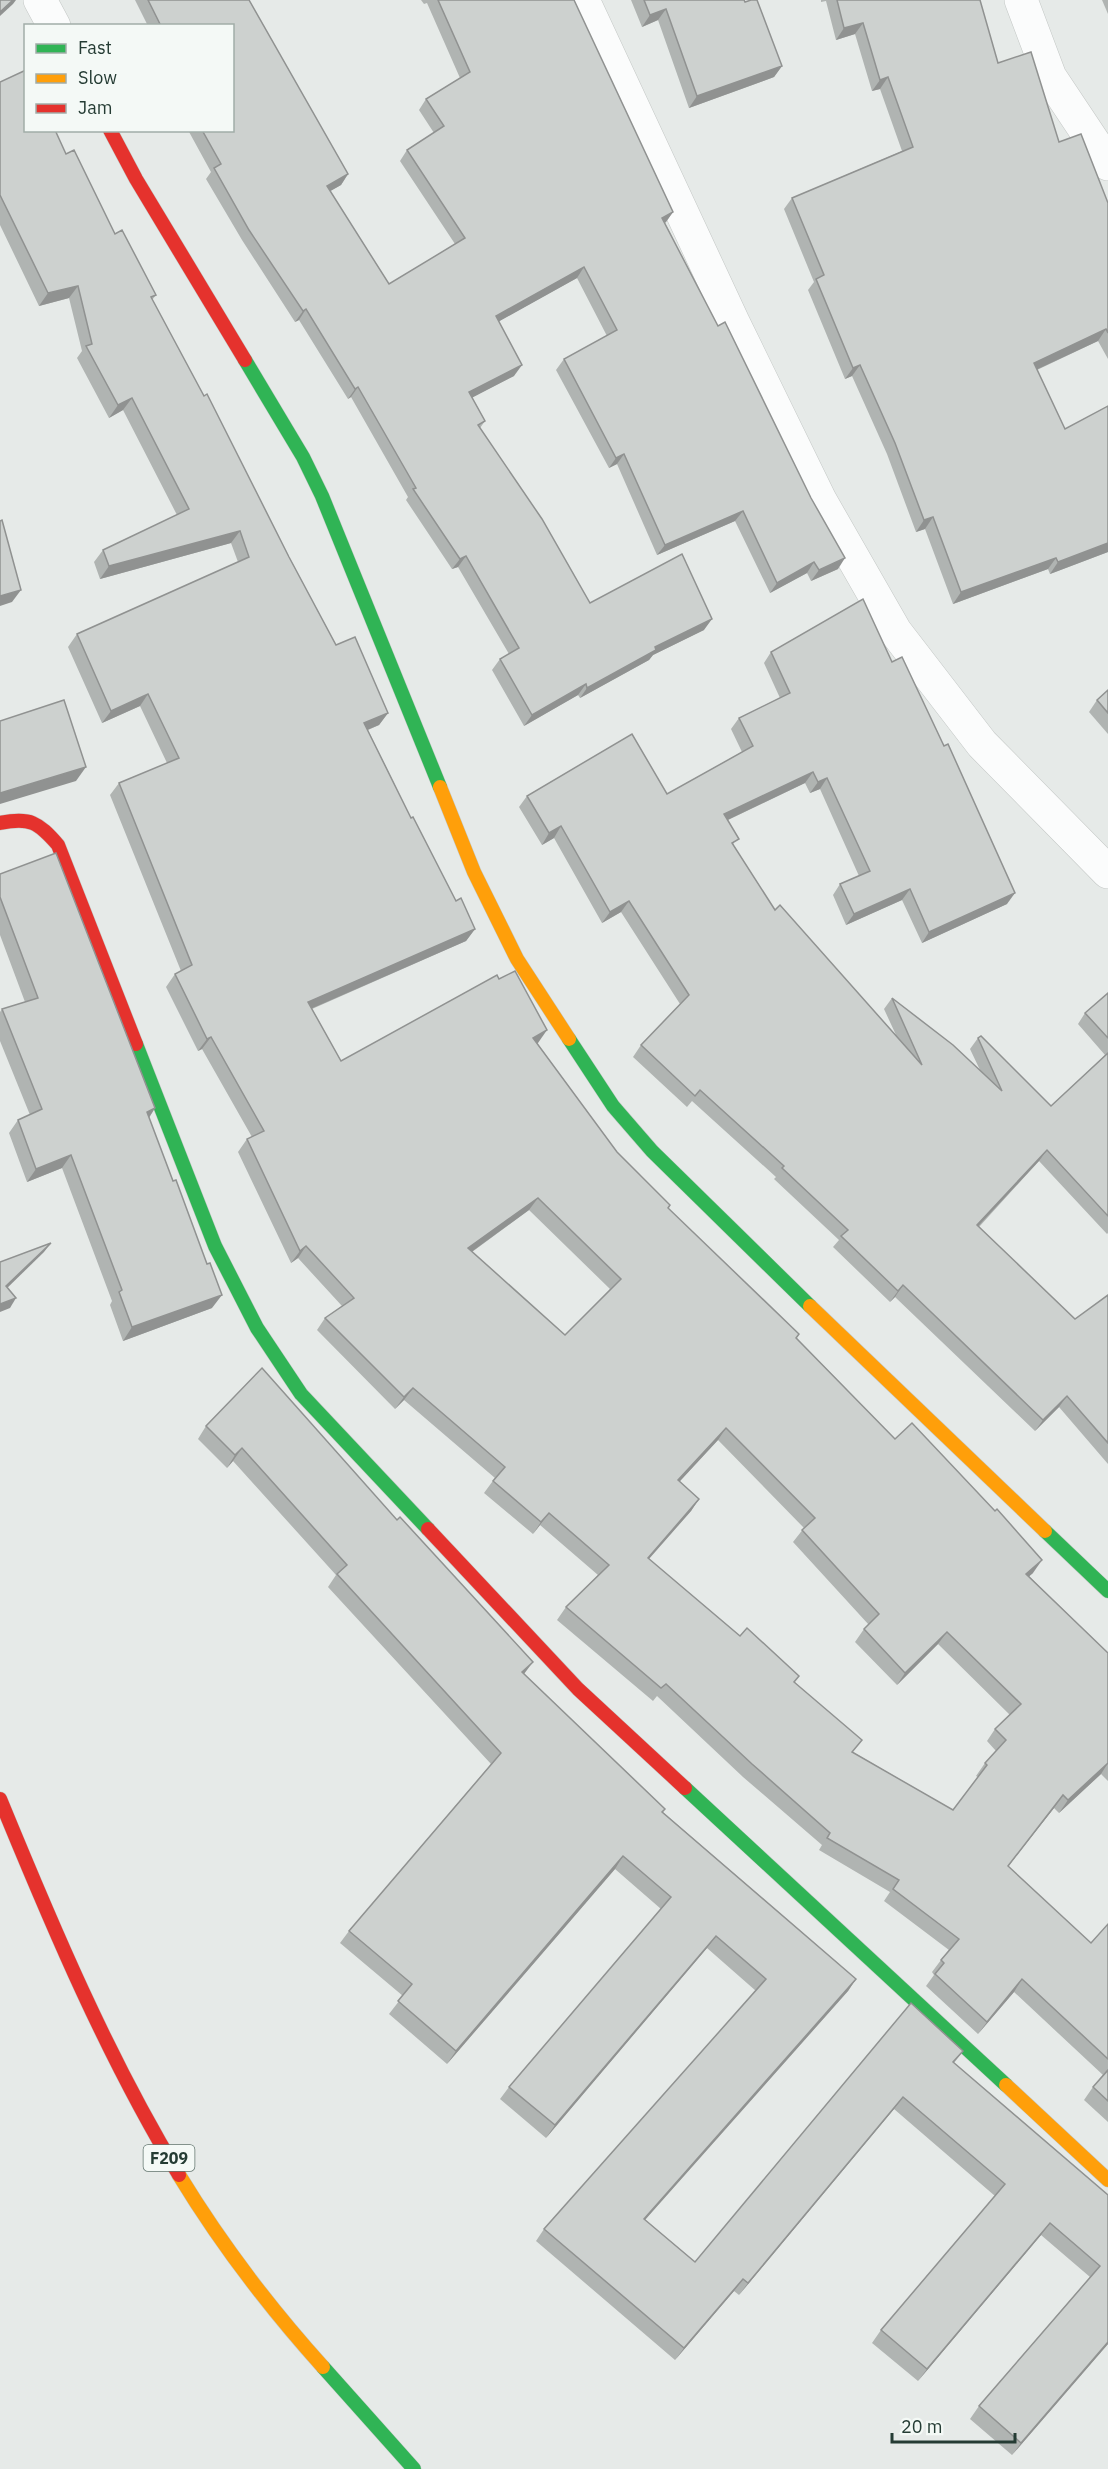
<svg xmlns="http://www.w3.org/2000/svg" width="1108" height="2469" font-family="'IBM Plex Sans',sans-serif">
	<rect width="100%" height="100%" fill="#e6eae8"/>
	<g fill="none" stroke-linecap="round" stroke-linejoin="round">
		<g stroke="#c3c7c5" stroke-width="34">
			<g id="street">
				<path d="M40,0L54,26"/>
				<path d="M583,0L733,322L820,500L895,631L982,744L1108,872"/>
				<path d="M1021,0L1050,77L1108,164"/>
			</g>
		</g>
		<g stroke="#c2c8c5" stroke-width="15">
			<g id="fast">
				<path d="M245,360L303,457L322,496L440,787"/>
				<path d="M569,1039L613,1106L652,1151L810,1306"/>
				<path d="M136,1044L215,1246L257,1328L301,1394L428,1529"/>
				<path d="M1045,1531L1108,1591"/>
				<path d="M685,1788L1006,2085"/>
				<path d="M323,2367L414,2469"/>
			</g>
		</g>
		<g stroke="#c2c8c5" stroke-width="15">
			<g id="slow">
				<path d="M440,787L474,872L517,959L569,1039"/>
				<path d="M810,1306L1045,1531"/>
				<path d="M1006,2085L1108,2180"/>
				<path d="M179,2175C221,2244 269,2307 323,2367"/>
			</g>
		</g>
		<g stroke="#c2c8c5" stroke-width="15">
			<g id="jam">
				<path d="M110,130L136,179L245,360"/>
				<path d="M0,823C30,817 38,822 58,845L136,1044"/>
				<path d="M428,1529L578,1689L685,1788"/>
				<path d="M0,1799C53,1928 107,2056 179,2175"/>
			</g>
		</g>
		<use href="#street" stroke="#fbfcfc" stroke-width="33"/>
		<use href="#fast" stroke="#30b455" stroke-width="14"/>
		<use href="#slow" stroke="#ff9f0a" stroke-width="14"/>
		<use href="#jam" stroke="#e5322d" stroke-width="14"/>
	</g>
	<g fill="#b0b4b2" fill-rule="evenodd">
		<path d="M135,0H249L348,174L341,185L330,191L389,284L455,244L400,161L407,150L434,133L419,110L426,99L460,78L427,3L424,4L421,0H574L673,212L665,223L838,569L811,581L807,573L770,593L735,521L657,555L617,464L609,468L556,370L564,359L607,336L577,278L499,321L514,376L472,397L485,421L480,428L590,603L704,630L653,655L649,660L580,698L578,695L524,726L492,670L500,659L509,654L458,567L452,569L406,500L408,497L351,397L348,399L299,320L295,322L242,240L206,179L211,172L188,130H232V26H148Z"/>
		<path d="M631,0H744L782,66L774,77L689,108L658,20L642,27Z"/>
		<path d="M821,0H980L998,63L1059,142L1108,203V359L1098,341L1037,370L1065,429L1108,406V552L1050,574L1048,569L953,604L925,529L916,532L887,454L852,376L845,379L808,290L814,282L784,209L792,198L902,151L880,89L872,91L855,34L836,40L826,1L821,2Z"/>
		<path d="M1102,0H1108V14Z"/>
		<path d="M0,82L66,154L115,234L156,295L152,300L336,645L388,713L379,725L368,730L411,818L456,901L475,929L466,941L312,1009L341,1061L538,1043H537L617,1152L668,1208L797,1338L895,1439L1033,1573L1029,1576L1108,1653V1781L1101,1774L1059,1813L1054,1808L1008,1866L1091,1943L1108,1924V2122L1084,2100L1093,2087L1103,2075L1014,1992L978,2034L926,1986L934,1975L932,1972L941,1960L949,1950L884,1901L890,1892L819,1850L822,1845L743,1777L657,1696L653,1701L557,1620L566,1607L598,1575L540,1525L533,1534L484,1493L495,1478L404,1400L395,1409L317,1330L325,1318L342,1306L298,1258L291,1263L238,1152L247,1139L252,1137L202,1049L198,1051L166,987L175,974L181,971L110,795L119,783L167,763L140,706L102,723L68,647L77,634L238,562L231,543L100,579L94,562L103,550L177,515L123,410L109,418L77,358L82,351L69,298L39,306L0,225ZM529,1210L610,1289L565,1335L472,1252ZM718,1440L804,1528L793,1542L869,1625L864,1629L855,1642L897,1685L938,1644L1010,1715L995,1729L987,1741L996,1751L985,1763L976,1776L978,1777L953,1810L853,1752L795,1682L649,1559L691,1511L699,1499L679,1482Z"/>
		<path d="M771,652L1007,904L922,943L902,900L846,925L833,895L840,884L859,876L820,789L810,793L805,783L728,820L734,846L775,910L896,1035L884,1009L892,998L980,1070L970,1049L978,1038L1051,1106L1105,1055L1078,1024L1085,1013L1108,993V1233L1107,1234L1039,1161L979,1227L1075,1319L1108,1295V1464L1059,1407L1035,1431L895,1297L890,1302L833,1247L839,1240L774,1179L776,1177L692,1101L687,1107L633,1057L641,1045L680,1004L621,912L602,923L554,838L542,845L519,807L527,796L667,794L742,752L731,729L739,718L780,698L764,663Z"/>
		<path d="M1108,690V734L1089,712L1097,700Z"/>
		<path d="M0,874L155,1108L149,1118L212,1308L123,1341L110,1305L112,1301L62,1168L27,1182L9,1133L18,1120L30,1115L0,1041V1012L2,1009L25,1002L0,935Z"/>
		<path d="M262,1368L524,1674L665,1809L663,1812L856,1979L848,1991L645,2220L695,2262L911,2003L963,2051L954,2063L1108,2195V2344L1012,2455L970,2419L979,2406L1090,2277L1041,2235L918,2381L872,2343L881,2330L995,2196L894,2109L739,2295L734,2291L675,2360L536,2241L544,2229L756,1991L707,1948L546,2138L500,2099L509,2087L661,1909L615,1869L447,2064L389,2014L403,1996L340,1943L349,1931L491,1764L328,1587L336,1575L233,1461L227,1468L198,1439L206,1426Z"/>
	</g>
	<g fill="#909291">
		<path d="M13,0H16L13,4L0,16V12Z"/>
		<path d="M666,9L658,20L642,27L650,15Z"/>
		<path d="M863,23L855,34L836,40L844,28Z"/>
		<path d="M782,66L774,77L689,108L697,96Z"/>
		<path d="M888,77L880,89L872,91L880,80Z"/>
		<path d="M348,174L341,185L320,197L327,186Z"/>
		<path d="M673,212L666,222L655,229L662,218Z"/>
		<path d="M584,267L577,278L489,327L496,316Z"/>
		<path d="M78,286L69,298L39,306L48,293Z"/>
		<path d="M306,309L299,320L295,322L303,311Z"/>
		<path d="M1106,329L1098,341L1025,375L1034,363Z"/>
		<path d="M522,365L514,376L462,403L469,392Z"/>
		<path d="M860,365L852,376L845,379L853,368Z"/>
		<path d="M358,387L351,397L348,399L355,389Z"/>
		<path d="M132,398L123,410L109,418L118,405Z"/>
		<path d="M624,454L617,464L609,468L616,458Z"/>
		<path d="M743,511L735,521L657,555L665,545Z"/>
		<path d="M933,517L925,529L916,532L924,520Z"/>
		<path d="M240,531L231,543L100,579L109,566Z"/>
		<path d="M1108,543V552L1050,574L1058,562Z"/>
		<path d="M466,556L458,567L452,569L460,559Z"/>
		<path d="M845,558L838,569L811,581L819,570Z"/>
		<path d="M1056,558L1048,569L953,604L961,592Z"/>
		<path d="M814,562L807,573L770,593L777,583Z"/>
		<path d="M21,590L12,602L0,606V596Z"/>
		<path d="M712,619L704,630L653,655L649,660L580,698L587,688L655,647Z"/>
		<path d="M586,684L578,695L524,726L532,715Z"/>
		<path d="M148,694L140,706L102,723L111,711Z"/>
		<path d="M388,713L379,725L355,735L364,723Z"/>
		<path d="M86,767L76,781L0,804V793Z"/>
		<path d="M813,772L805,783L717,825L724,814Z"/>
		<path d="M827,778L820,789L810,793L818,782Z"/>
		<path d="M561,826L554,838L542,845L549,833Z"/>
		<path d="M910,889L902,900L846,925L854,914Z"/>
		<path d="M1015,893L1007,904L922,943L929,932Z"/>
		<path d="M629,901L621,912L602,923L610,912Z"/>
		<path d="M475,929L466,941L299,1014L308,1002Z"/>
		<path d="M547,1030L538,1043L524,1050L533,1038Z"/>
		<path d="M211,1037L202,1049L198,1051L207,1039Z"/>
		<path d="M155,1108L146,1122L147,1112Z"/>
		<path d="M1047,1150L1039,1161L969,1236L977,1225Z"/>
		<path d="M71,1155L62,1168L27,1182L36,1169Z"/>
		<path d="M538,1198L529,1210L459,1261L468,1248Z"/>
		<path d="M51,1243L44,1252L0,1295L6,1286Z"/>
		<path d="M306,1246L298,1258L291,1263L300,1251Z"/>
		<path d="M903,1285L895,1297L890,1302L898,1291Z"/>
		<path d="M222,1295L212,1308L123,1341L132,1327Z"/>
		<path d="M16,1298L10,1308L0,1312V1304Z"/>
		<path d="M413,1388L404,1400L395,1409L404,1397Z"/>
		<path d="M1067,1396L1059,1407L1035,1431L1043,1420Z"/>
		<path d="M726,1428L718,1440L669,1493L678,1480Z"/>
		<path d="M242,1448L233,1461L227,1468L235,1455Z"/>
		<path d="M699,1499L691,1511L639,1570L648,1558Z"/>
		<path d="M549,1513L540,1525L533,1534L541,1522Z"/>
		<path d="M1042,1560L1033,1573L1018,1586L1026,1574Z"/>
		<path d="M947,1632L938,1644L897,1685L905,1673Z"/>
		<path d="M533,1662L524,1674L522,1672Z"/>
		<path d="M1108,1763L1101,1774L1059,1813L1068,1800Z"/>
		<path d="M1063,1795L1054,1808L999,1878L1008,1866Z"/>
		<path d="M623,1856L615,1869L447,2064L456,2051Z"/>
		<path d="M716,1936L707,1948L546,2138L555,2125Z"/>
		<path d="M856,1979L848,1991L635,2231L644,2219Z"/>
		<path d="M1022,1979L1014,1992L978,2034L987,2022Z"/>
		<path d="M903,2097L894,2109L739,2295L748,2283Z"/>
		<path d="M1050,2223L1041,2235L918,2381L927,2369Z"/>
		<path d="M743,2279L734,2291L675,2360L684,2348Z"/>
		<path d="M1108,2342V2344L1012,2455L1021,2443Z"/>
	</g>
	<g fill="#cdd1cf" stroke="#909291" stroke-width="1.5" fill-rule="evenodd">
		<path d="M0,0H13L0,12Z"/>
		<path d="M148,0H249L348,174L327,186L389,284L465,238L407,150L444,126L426,99L470,72L438,0H574L673,212L662,218L718,326L725,322L811,498L845,558L819,570L814,562L777,583L743,511L665,545L624,454L616,458L564,359L617,330L584,267L496,316L522,365L469,392L485,421L478,425L542,519L590,603L682,554L712,619L655,647L656,650L587,688L586,684L532,715L500,659L519,648L466,556L460,559L413,489L416,488L358,387L355,389L306,309L303,311L249,230L214,168L221,164L202,130H232V26H161Z"/>
		<path d="M644,0H744L745,2L751,0H757L782,66L697,96L666,9L650,15Z"/>
		<path d="M837,0H980L998,63L1031,52L1059,142L1081,134L1108,203V333L1106,329L1034,363L1065,429L1108,406V543L1058,562L1056,558L961,592L933,517L924,520L895,443L860,365L853,368L816,279L824,275L792,198L913,147L888,77L880,80L863,23L844,28Z"/>
		<path d="M26,70V130H55L66,154L74,150L115,234L122,230L156,295L151,297L204,396L207,394L289,557L336,645L355,637L388,713L364,723L411,818L413,817L456,901L461,898L475,929L308,1002L341,1061L497,975L499,979L515,971L547,1030L533,1038L617,1152L670,1205L668,1208L799,1334L796,1338L895,1439L912,1423L995,1511L997,1509L1042,1560L1026,1574L1108,1653V1763L1068,1800L1063,1795L1008,1866L1091,1943L1108,1924V2059L1022,1979L987,2022L935,1974L944,1963L941,1960L959,1939L893,1889L899,1880L827,1838L830,1833L752,1764L666,1684L661,1688L566,1607L609,1565L549,1513L541,1522L493,1481L505,1467L413,1388L404,1397L325,1318L354,1298L306,1246L300,1251L247,1139L264,1131L211,1037L207,1039L175,974L192,965L119,783L179,758L148,694L111,711L77,634L249,557L240,531L109,566L103,550L189,509L132,398L118,405L86,346L92,344L78,286L48,293L0,195V82ZM538,1198L621,1279L565,1335L468,1248ZM726,1428L815,1518L802,1530L879,1614L864,1629L905,1673L947,1632L1021,1704L995,1729L1006,1740L985,1763L987,1765L953,1810L852,1752L862,1740L794,1682L799,1676L747,1628L740,1636L648,1558L699,1499L678,1480Z"/>
		<path d="M2,520L21,590L0,596V521Z"/>
		<path d="M863,599L892,662L902,657L944,746L948,744L1015,893L929,932L910,889L854,914L840,884L870,871L827,778L818,782L813,772L724,814L739,839L732,843L775,910L780,905L922,1065L892,998L953,1045L1002,1091L978,1038L981,1036L1051,1106L1108,1053V1216L1047,1150L977,1225L1075,1319L1108,1295V1443L1067,1396L1043,1420L903,1285L898,1291L841,1236L848,1230L782,1168L784,1166L700,1090L695,1096L641,1045L689,995L629,901L610,912L561,826L549,833L527,796L632,734L667,794L753,746L739,718L790,693L771,652Z"/>
		<path d="M1108,690V713L1097,700Z"/>
		<path d="M64,700L86,767L0,793V721Z"/>
		<path d="M56,853L155,1108L147,1112L173,1181L176,1180L207,1264L210,1263L222,1295L132,1327L119,1292L122,1290L71,1155L36,1169L18,1120L42,1109L2,1009L38,998L0,897V874Z"/>
		<path d="M1108,993V1038L1085,1013Z"/>
		<path d="M51,1243L6,1286L16,1298L0,1304V1262Z"/>
		<path d="M262,1368L397,1520L400,1517L533,1662L522,1672L665,1809L662,1812L856,1979L644,2219L695,2262L911,2003L963,2051L953,2062L1108,2195V2342L1021,2443L979,2406L1100,2266L1050,2223L927,2369L881,2330L1005,2184L903,2097L748,2283L743,2279L684,2348L544,2229L766,1979L716,1936L555,2125L509,2087L671,1897L623,1856L456,2051L398,2001L412,1984L349,1931L501,1753L337,1574L347,1565L242,1448L235,1455L206,1426Z"/>
		<path d="M1108,2070V2101L1093,2087Z"/>
	</g>
	<g text-anchor="middle" dominant-baseline="central" stroke-width="4.5" stroke-linejoin="round" paint-order="stroke">
		<rect fill="#f4f9f6" stroke="#63756e" stroke-width="1.5" x="143.5" y="2145" width="51" height="26" rx="4.5"/>
		<g font-size="16" font-weight="bold" fill="#253c34">
			<text x="169" y="2158">F209</text>
		</g>
	</g>
	<rect x="24" y="24" width="210" height="108" fill="#f4f9f6" stroke="#a1ada8" stroke-width="1.5"/>
	<rect x="36" y="44" width="30" height="9" fill="#30b455" stroke="#a1ada8" stroke-width="1.5"/>
	<text x="78" y="54" font-size="18" fill="#253c34">Fast</text>
	<rect x="36" y="74" width="30" height="9" fill="#ff9f0a" stroke="#a1ada8" stroke-width="1.5"/>
	<text x="78" y="84" font-size="18" fill="#253c34">Slow</text>
	<rect x="36" y="104" width="30" height="9" fill="#e5322d" stroke="#a1ada8" stroke-width="1.5"/>
	<text x="78" y="114" font-size="18" fill="#253c34">Jam</text>
	<path d="M892 2433v9h123v-9" fill="none" stroke="#253c34" stroke-width="3"/>
	<text x="901" y="2433" font-size="18" fill="#253c34" stroke="#f4f9f6" stroke-width="4.5" paint-order="stroke">20 m</text>
</svg>
